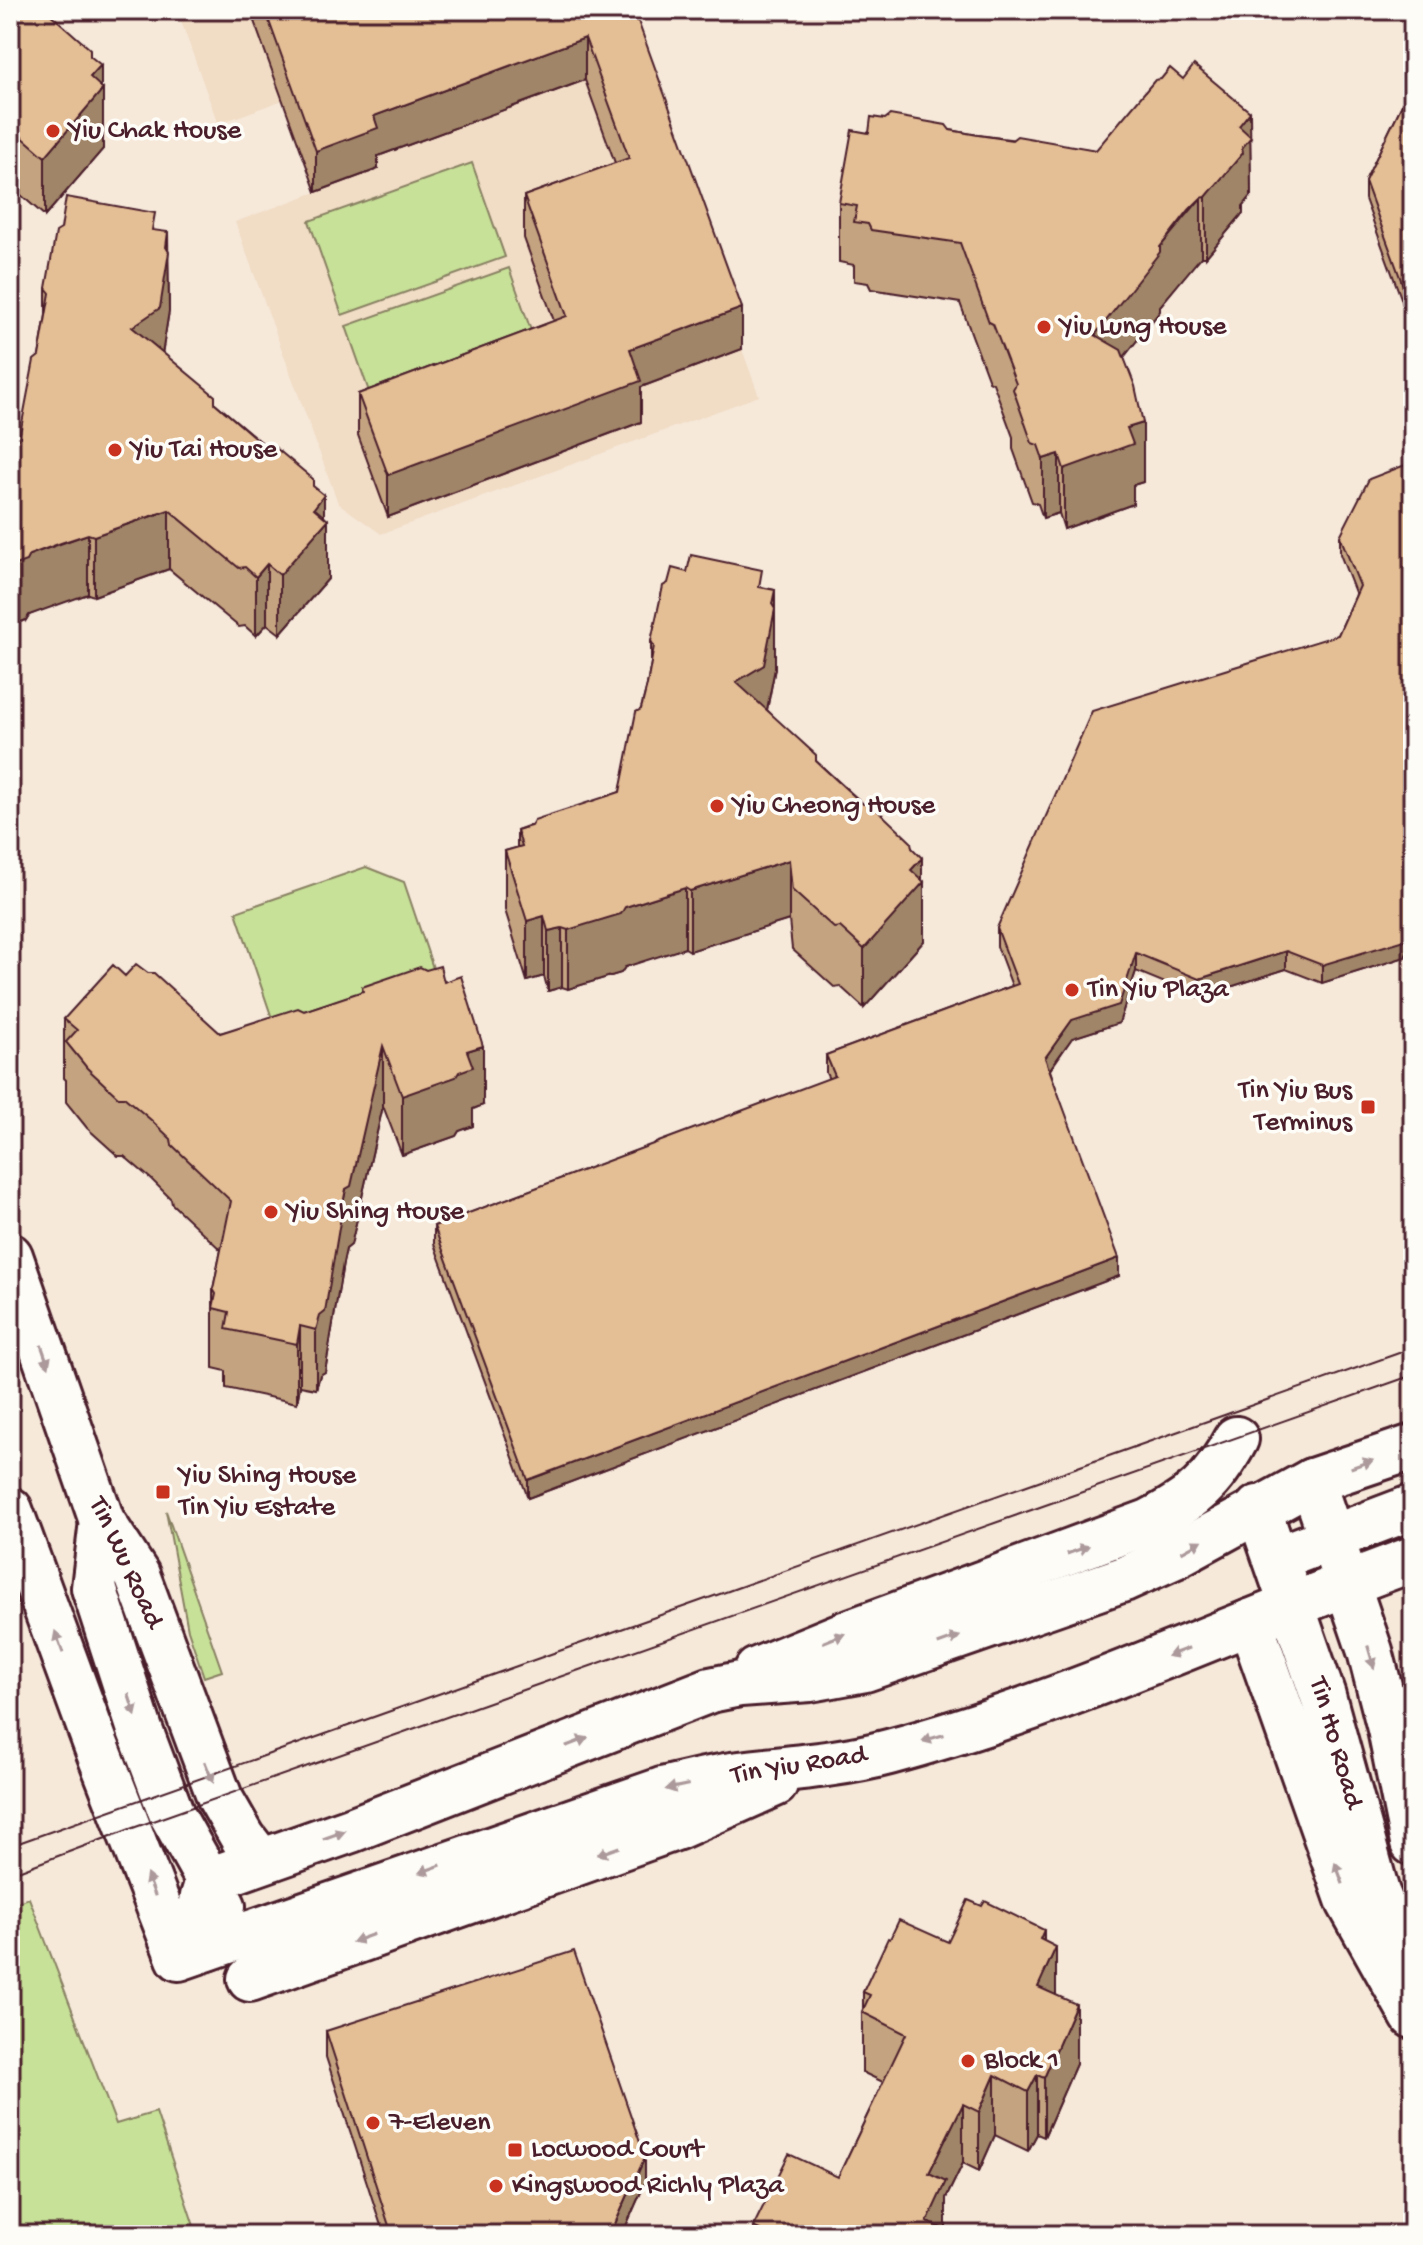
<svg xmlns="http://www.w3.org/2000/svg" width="1423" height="2245" font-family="'Gochi Hand',sans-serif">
	<rect width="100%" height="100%" fill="#f6e9da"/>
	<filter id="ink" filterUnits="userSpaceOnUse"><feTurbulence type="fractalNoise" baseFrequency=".0125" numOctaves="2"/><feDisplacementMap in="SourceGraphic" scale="16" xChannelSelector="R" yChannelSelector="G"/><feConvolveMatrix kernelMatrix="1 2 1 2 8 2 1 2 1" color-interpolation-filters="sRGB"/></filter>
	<g filter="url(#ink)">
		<path fill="#f1dcc5" d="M177,10H619L759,396L381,534L338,503L235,222L316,192L283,100L218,124Z"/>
		<g fill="#c7e198" stroke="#888062" stroke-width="2">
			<path d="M472,163L505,257L342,315L309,221Z"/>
			<path d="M509,268L542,362L379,420L346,326Z"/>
			<path d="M366,867L404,882L437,980L278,1036L236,912Z"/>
			<path d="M166,1511L222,1671L204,1677L188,1630Z"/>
			<path d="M29,1898L116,2124L156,2112L197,2235H10V1905Z"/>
		</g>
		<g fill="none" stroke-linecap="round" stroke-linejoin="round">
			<g stroke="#4a1f2b" stroke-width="50">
				<g id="minor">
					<path d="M1312,1481L1370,1651L1390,1729L1413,1843"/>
					<path d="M1258,1508L1323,1696L1377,1893L1413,1978"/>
					<path d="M1250,1622L1349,1902L1413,2016"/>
				</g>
			</g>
			<g stroke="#4a1f2b" stroke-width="50">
				<g id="secondary">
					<path d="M10,1256L102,1521L137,1575L220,1798L243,1838L260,1860"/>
					<path d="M10,1510L96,1745L179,1958L662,1790C687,1784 713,1777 739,1774C789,1768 840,1765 889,1752C1069,1704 1238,1622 1413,1559"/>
					<path d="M102,1521L94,1588L140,1730L172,1815L223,1906"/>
					<path d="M1276,1559L1413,1507"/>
					<path d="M757,1670L842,1635L1149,1522C1194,1498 1212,1484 1236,1439"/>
					<path d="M207,1948C199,1924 198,1903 209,1880L351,1830L710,1690L740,1684L810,1679L865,1669L1124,1579L1173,1557L1312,1481L1413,1447"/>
					<path d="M250,1979L678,1827L775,1784"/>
				</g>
			</g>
			<use href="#minor" stroke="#fdfcf7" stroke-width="44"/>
			<use href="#secondary" stroke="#fdfcf7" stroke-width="44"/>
			<g stroke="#4a1f2b" stroke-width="2">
				<path d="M10,1846L1413,1348"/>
				<path d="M10,1874L130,1829L1413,1375"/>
			</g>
		</g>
		<g fill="#c4a380" stroke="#4a1f2b" stroke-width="2">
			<path d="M10,10H28V12L90,56L101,87L103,149L45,216L21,195L15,196L10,192Z"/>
			<path d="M250,10H634L742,349L641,387V422L388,517L358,435V394L554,321L524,238V196L615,163L585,80L378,156V169L316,192Z"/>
			<path d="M1413,82V331L1365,199V181Z"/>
			<path d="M950,130L978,135L1096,150L1250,136L1251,196L1243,206V213L1206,257H1201L1189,270L1160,306V311L1124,357L1143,482L1133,485V504L1064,529L1059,513L1043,518L1038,504L1032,502L1013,449V437L993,383L989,381L960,303L871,289L868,283L854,281V265L839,262V203L869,133Z"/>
			<path d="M155,231L168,250L169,311L162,353L215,403L313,486L324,516L328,579L280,634L267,624L256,636L245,626L239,627L169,569L94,596L88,594L61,602L29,615L26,620L19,439L39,356L46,315V288Z"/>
			<path d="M1413,462V940L1405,957L1322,983L1286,969L1199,997L1136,971L1119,1023L1072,1038L1050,1070L1119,1276L528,1498L434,1244V1226L829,1079L826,1073V1055L1012,986L997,946V928L1338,635L1356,595L1340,554V536Z"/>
			<path d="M762,587L775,590V668L767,710L816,761L912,848L922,880L924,941L864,1008L840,986L834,987L792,949L789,920L690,951L685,948L669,952L625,967L621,973L568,989L562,987L548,991L544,976L527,981L505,910V851L517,848V830L620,792L647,685L651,663V641Z"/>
			<path d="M125,976L220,1033L304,1011L362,992V987L483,1105L473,1109V1126L459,1131L456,1136L402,1155L383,1106L351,1245L346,1249L343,1263L325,1372L320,1375L316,1389L300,1386L297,1403L226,1388V1371L213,1368V1289L221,1250L172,1204L171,1199L151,1179L124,1156H118L87,1128L66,1102V1080L64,1078V1019Z"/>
			<path d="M890,1939L948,1942L1044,1941L1056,1995L1076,2064L1044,2137L1037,2134L1028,2151L995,2135L979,2171L963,2163L946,2198V2230L958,2235H753V2227L838,2177L883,2082L862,2072V2012L863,2009V1992Z"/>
			<path d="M326,2031L645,2183L622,2235H384L326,2057Z"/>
		</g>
		<g fill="#a08568" stroke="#4a1f2b" stroke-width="2">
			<path d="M585,38V80L378,156V169L316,192V151L374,116Z"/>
			<path d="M101,65V92L103,89V149L45,216V157L90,77Z"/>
			<path d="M1250,112L1251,196L1243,206V213L1206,257V197L1239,126Z"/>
			<path d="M1201,198V257L1160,306V311L1095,394V335L1160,247Z"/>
			<path d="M168,232L169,311L160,367L132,327L166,247Z"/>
			<path d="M742,308V349L641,387V422L388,517V475L630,349Z"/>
			<path d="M1143,423V482L1133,485V504L1064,529V469L1127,428Z"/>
			<path d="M1059,454V513L1043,518V459Z"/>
			<path d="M324,495V524L328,520V579L280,634V575L314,508Z"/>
			<path d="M169,510V569L94,596V536Z"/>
			<path d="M88,534V594L29,615L26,620L10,626V567L29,555Z"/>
			<path d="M267,564V624L256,636V577Z"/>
			<path d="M775,590V668L764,725L736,682L772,604Z"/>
			<path d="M922,858V884L924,882V941L864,1008V949L911,870Z"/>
			<path d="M789,860V920L690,951V891Z"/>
			<path d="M685,888V948L625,967L621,973L568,989V930L625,907Z"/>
			<path d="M544,916V976L527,981V921Z"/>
			<path d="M1413,922V940L1405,957L1322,983V965Z"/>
			<path d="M562,928V987L548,991V931Z"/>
			<path d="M1286,951V969L1199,997V979Z"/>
			<path d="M1136,953V971L1119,1023L1072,1038L1045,1076V1058L1072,1020Z"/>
			<path d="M383,1046V1106L351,1245L346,1249L343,1263L325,1372L320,1375L316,1389V1330L346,1189Z"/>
			<path d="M483,1046V1105L473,1109V1126L459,1131L456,1136L402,1155V1096L467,1051Z"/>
			<path d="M1119,1258V1276L528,1498V1480Z"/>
			<path d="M300,1326V1386L297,1403V1344Z"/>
			<path d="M1044,1930V1973L1056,1947V2006L1038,1987L1040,1939Z"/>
			<path d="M1076,2004V2064L1044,2137V2078Z"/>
			<path d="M995,2075V2135L979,2171V2112Z"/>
			<path d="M1037,2075V2134L1028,2151V2092Z"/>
			<path d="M963,2104V2163L946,2198V2235L927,2222L929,2173Z"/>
			<path d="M645,2157V2183L622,2235H610Z"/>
		</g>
		<g fill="#e4be95" stroke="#4a1f2b" stroke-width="2">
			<path d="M10,10H17V12H48L90,49V56L101,65L90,77L103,89L45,157L21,136L15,137L10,133Z"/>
			<path d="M265,10H634L742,308L630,349L641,381L388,475L358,394L567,316L524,196L629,158L585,38L374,116L378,128L316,151Z"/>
			<path d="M1194,65L1250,112L1239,126L1251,137L1242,148L1243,153L1206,197L1201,198L1189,210L1160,247V252L1095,335L1121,350L1135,386L1143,423L1127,428L1133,444L1064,469L1059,454L1043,459L1038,445L1032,443L1013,389L1016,384L993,324L989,322L960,243L871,230L868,224L854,222L857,206L839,203L852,130L869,133L871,117L885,119L890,115L946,125L950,130L978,135L1012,140L1017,136L1096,150L1155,80L1161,79L1170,68L1183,79Z"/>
			<path d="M1413,82V313L1365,181Z"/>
			<path d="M66,197L155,213L152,230L168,232L166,247L169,252L160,308L132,327L215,396V403L252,435L264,444L270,443L313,479V486L324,495L314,508L328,520L280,575L267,564L256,577L245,567L239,568L169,510L94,536L88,534L61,543L29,555L26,561L10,567V443L19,439L34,360L39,356L50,293L46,288L56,232L61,229Z"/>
			<path d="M1413,462V922L1405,940L1322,965L1286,951L1199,979L1136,953L1119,1005L1072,1020L1045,1058L1119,1258L528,1480L434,1226L835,1076L826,1055L1018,984L997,928L1092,711L1338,635L1360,586L1340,536L1369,479Z"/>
			<path d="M691,555L762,570L759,587L775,590L772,604L775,609L764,665L736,682L816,755V761L844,787L863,804L870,803L911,842L912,848L922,858L911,870L924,882L864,949L840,927L834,928L792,890L789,860L690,891L685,888L669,893L625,907L621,914L568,930L562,928L548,931L544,916L527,921L505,851L522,846L517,830L531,826L534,820L620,792L636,712L641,709L647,685L654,646L651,641L663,586L668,583L672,568L687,572Z"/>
			<path d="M136,964L148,973H154L220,1033L298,1008L304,1011L363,991L362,987L420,967L426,970L440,966L444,982L461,976L483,1046L467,1051L473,1067L459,1072L456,1077L402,1096L383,1046L351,1186L346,1189L343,1204L325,1312L320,1316L316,1330L300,1326L297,1344L226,1329L229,1312L213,1308L216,1294L213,1289L231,1201L172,1145L171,1139L151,1120L124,1097H118L87,1068L66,1042L77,1030L64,1019L113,965L125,976Z"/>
			<path d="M968,1900L982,1906L985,1901L1044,1930L1040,1939L1056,1947L1038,1987L1076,2004L1044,2078L1037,2075L1028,2092L995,2075L979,2112L963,2104L929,2173L946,2181L927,2222L958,2235H758L760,2230L753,2227L789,2154L838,2177L906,2034L862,2012L870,1995L863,1992L888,1938L890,1939L899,1920L948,1942Z"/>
			<path d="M574,1951L645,2157L610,2235H392L326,2031Z"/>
		</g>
		<defs><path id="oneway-solid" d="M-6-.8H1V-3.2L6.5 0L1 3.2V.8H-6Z" transform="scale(2)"/></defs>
		<g fill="#ac999b">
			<use href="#oneway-solid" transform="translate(45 1356) rotate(71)"/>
			<use href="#oneway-solid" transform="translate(1362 1464) rotate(-19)"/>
			<use href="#oneway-solid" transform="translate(1192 1546) rotate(-29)"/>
			<use href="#oneway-solid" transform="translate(1078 1550) rotate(-20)"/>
			<use href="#oneway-solid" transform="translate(834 1638) rotate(-22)"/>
			<use href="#oneway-solid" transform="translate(949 1640) rotate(-19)"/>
			<use href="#oneway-solid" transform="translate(59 1642) rotate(-110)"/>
			<use href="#oneway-solid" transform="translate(1178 1652) rotate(159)"/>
			<use href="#oneway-solid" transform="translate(1371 1657) rotate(74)"/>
			<use href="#oneway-solid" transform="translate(132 1705) rotate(72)"/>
			<use href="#oneway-solid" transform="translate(933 1738) rotate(163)"/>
			<use href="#oneway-solid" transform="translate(577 1742) rotate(-21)"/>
			<use href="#oneway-solid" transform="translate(209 1772) rotate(68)"/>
			<use href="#oneway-solid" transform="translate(677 1787) rotate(168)"/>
			<use href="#oneway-solid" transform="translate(334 1835) rotate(-19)"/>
			<use href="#oneway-solid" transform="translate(608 1851) rotate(161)"/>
			<use href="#oneway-solid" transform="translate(430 1869) rotate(161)"/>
			<use href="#oneway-solid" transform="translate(1339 1873) rotate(-110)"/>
			<use href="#oneway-solid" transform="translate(151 1885) rotate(-111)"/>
			<use href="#oneway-solid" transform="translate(363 1938) rotate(160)"/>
		</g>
	</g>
	<g fill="#c8321e" stroke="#fdfcf7" stroke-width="3">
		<circle cx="53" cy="131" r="8"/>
		<circle cx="1044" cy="327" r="8"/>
		<circle cx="115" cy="450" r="8"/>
		<circle cx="717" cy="806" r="8"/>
		<circle cx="1072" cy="990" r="8"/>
		<rect x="1360" y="1099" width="16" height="16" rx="4"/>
		<circle cx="271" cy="1212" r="8"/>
		<rect x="155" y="1484" width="16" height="16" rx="4"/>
		<circle cx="968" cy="2061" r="8"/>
		<circle cx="373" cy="2123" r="8"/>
		<rect x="507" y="2142" width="16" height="16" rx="4"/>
		<circle cx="496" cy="2186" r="8"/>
	</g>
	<g text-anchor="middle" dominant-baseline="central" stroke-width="7" stroke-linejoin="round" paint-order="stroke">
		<g font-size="28" fill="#4a1f2b" stroke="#fdfcf7" text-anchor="start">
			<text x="69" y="131">Yiu Chak House</text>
			<text x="1060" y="327">Yiu Lung House</text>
			<text x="131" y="450">Yiu Tai House</text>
			<text x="733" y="806">Yiu Cheong House</text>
			<text x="1088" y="990">Tin Yiu Plaza</text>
			<text x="1352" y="1091" text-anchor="end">Tin Yiu Bus<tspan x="1352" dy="32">Terminus</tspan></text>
			<text x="287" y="1212">Yiu Shing House</text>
			<text x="179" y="1476">Yiu Shing House<tspan x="179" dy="32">Tin Yiu Estate</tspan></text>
			<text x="984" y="2061">Block 1</text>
			<text x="389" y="2123">7-Eleven</text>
			<text x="531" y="2150">Locwood Court</text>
			<text x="512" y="2186">Kingswood Richly Plaza</text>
		</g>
		<g font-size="28" fill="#4a1f2b" stroke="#fdfcf7">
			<text transform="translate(125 1563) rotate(65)">Tin Wu Road</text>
			<text transform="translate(1335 1743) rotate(74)">Tin Ho Road</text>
			<text transform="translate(799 1766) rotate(-9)">Tin Yiu Road</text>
		</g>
	</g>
	<rect width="1423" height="2245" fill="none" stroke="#fdfcf7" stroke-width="40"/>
	<rect x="20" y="20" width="1383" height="2205" fill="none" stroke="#4a1f2b" stroke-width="3" filter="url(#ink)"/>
</svg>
